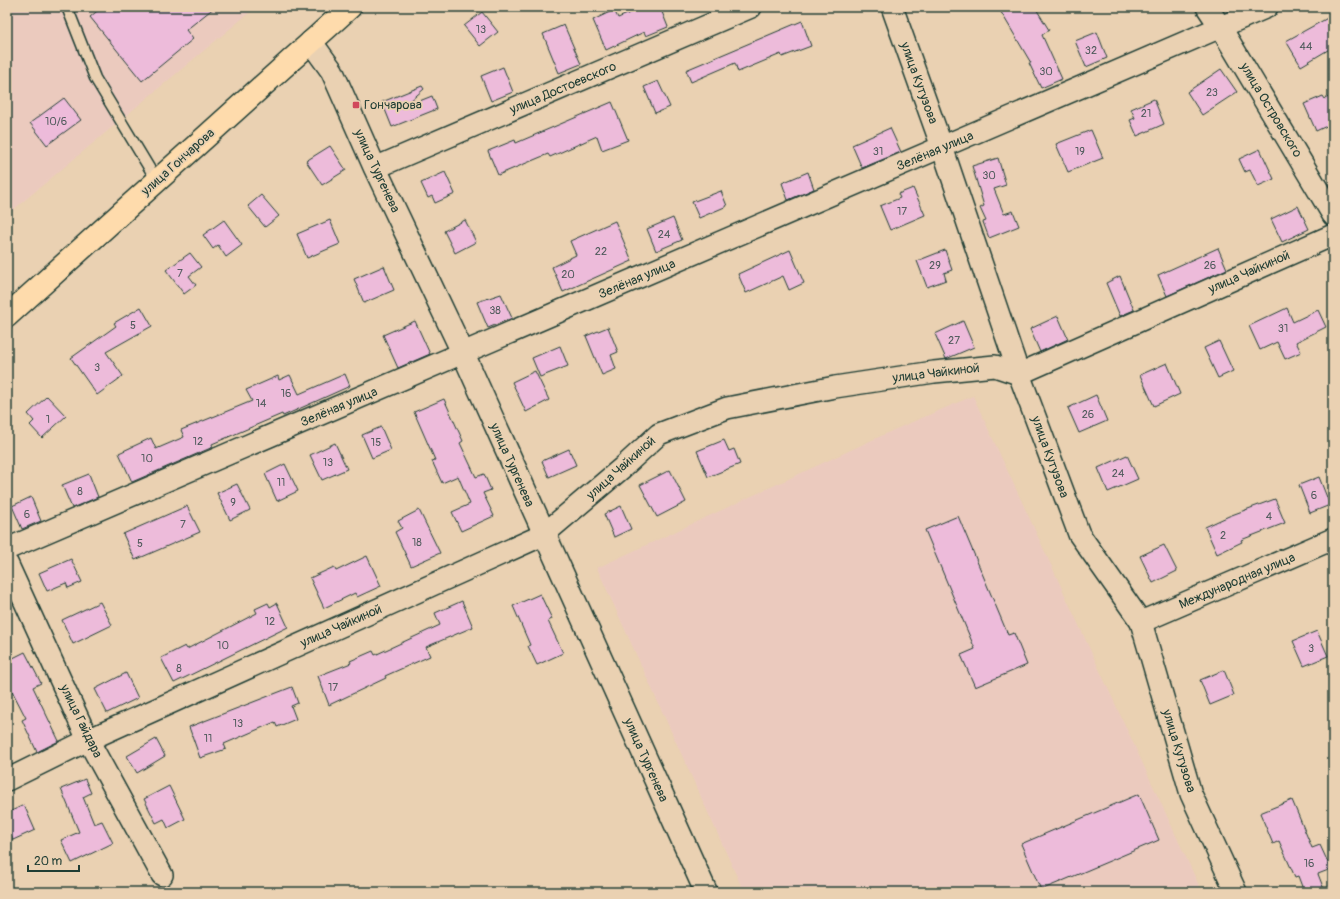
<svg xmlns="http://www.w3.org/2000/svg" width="1340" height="899" font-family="Pangolin,sans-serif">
	<rect width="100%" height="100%" fill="#ead1b2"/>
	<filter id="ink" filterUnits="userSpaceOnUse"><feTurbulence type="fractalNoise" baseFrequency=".025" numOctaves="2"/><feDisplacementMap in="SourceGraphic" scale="8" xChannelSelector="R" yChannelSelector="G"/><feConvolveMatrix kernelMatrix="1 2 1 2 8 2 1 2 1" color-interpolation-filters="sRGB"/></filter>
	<g filter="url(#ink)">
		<g fill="#ebcabe">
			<path d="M7,7H256L7,215Z"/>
			<path d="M973,396L1202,892H744L597,568L896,429Z"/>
		</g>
		<g fill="#edbbda" stroke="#1f3d34">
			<path d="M102,7H215L186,30L193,39L142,81L90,17Z"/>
			<path d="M644,7H660L668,27L646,36L644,32L606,50L593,20L614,10L618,18Z"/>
			<path d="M998,7H1035L1049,30L1042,35L1062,79L1041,88L1029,63H1031Z"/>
			<path d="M482,12L498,32L480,46L464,26Z"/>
			<path d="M1333,15V47L1301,66L1286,41Z"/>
			<path d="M802,21L811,46L782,57L781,54L738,72L735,63L691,82L686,70Z"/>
			<path d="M564,25L581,64L559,73L543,34Z"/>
			<path d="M1097,32L1107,58L1086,67L1075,41Z"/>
			<path d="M503,67L513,92L491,101L481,76Z"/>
			<path d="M1221,69L1237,92L1202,115L1187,92Z"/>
			<path d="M658,81L670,107L655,113L644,87Z"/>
			<path d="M422,86L424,89L402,108L432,96L437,109L392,127L382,102Z"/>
			<path d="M1323,96L1325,99L1328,97L1333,108V123L1316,131L1304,104Z"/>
			<path d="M64,98L81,120L47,145L30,123Z"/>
			<path d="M1154,99L1164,124L1137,136L1130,120L1135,118L1131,109Z"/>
			<path d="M612,102L628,140L602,150L597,136L550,157L548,154L498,175L488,151L515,140L516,143Z"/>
			<path d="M890,128L901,152L862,168L852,145Z"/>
			<path d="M1091,130L1103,158L1068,172L1056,144Z"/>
			<path d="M330,146L346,170L322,185L306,161Z"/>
			<path d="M1260,149L1274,179L1258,186L1250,170L1245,172L1239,159Z"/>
			<path d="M998,158L1006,185L994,189L1004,214L1013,211L1019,226L989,238L983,222L986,221L980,208L984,206L972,166Z"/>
			<path d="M445,172L455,194L435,203L432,196L428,198L421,183Z"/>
			<path d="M808,172L814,189L788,200L782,183Z"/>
			<path d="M913,188L925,215L890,230L880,206L900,198L898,194Z"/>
			<path d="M721,191L727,206L699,218L692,202Z"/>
			<path d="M261,195L279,216L265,227L248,206Z"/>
			<path d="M1298,206L1309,229L1282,242L1271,219Z"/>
			<path d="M673,218L682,240L656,251L647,229Z"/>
			<path d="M224,220L242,245L226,257L218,245L213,249L203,235Z"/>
			<path d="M330,220L340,244L307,258L297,234Z"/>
			<path d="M465,220L476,242L455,253L444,231Z"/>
			<path d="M615,221L632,261L563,292L552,267L576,255L570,241Z"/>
			<path d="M1218,248L1227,269L1167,296L1158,275Z"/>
			<path d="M790,250L804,283L789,290L783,276L746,293L738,274Z"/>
			<path d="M945,250L952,270L944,273L946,280L927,287L917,261Z"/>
			<path d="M190,253L201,267L189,276L196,285L184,294L166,270Z"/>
			<path d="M384,266L394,290L364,303L354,279Z"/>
			<path d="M1120,276L1134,310L1120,316L1106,283Z"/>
			<path d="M501,294L512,318L488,328L477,302Z"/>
			<path d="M141,307L152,326L106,352L123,376L97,395L71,358L116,326L114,323Z"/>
			<path d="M1287,308L1293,322L1318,310L1326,327L1296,342L1301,352L1285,359L1277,342L1260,350L1249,326Z"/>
			<path d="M1058,316L1068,339L1040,352L1030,329Z"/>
			<path d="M415,321L430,354L398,368L383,335Z"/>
			<path d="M963,321L974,347L946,359L935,334Z"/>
			<path d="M608,327L618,352L611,355L616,369L602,375L586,336Z"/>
			<path d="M1219,341L1233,371L1218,378L1204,348Z"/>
			<path d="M560,346L568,366L540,377L532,358Z"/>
			<path d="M1167,363L1180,394L1154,406L1140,375Z"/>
			<path d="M535,371L549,400L526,412L512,382Z"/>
			<path d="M345,374L350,386L283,416L282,414L212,444L213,447L132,482L119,453L151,438L156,449L184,437L181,430L252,401L246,390L278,376L279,380L290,375L299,394Z"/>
			<path d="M1096,395L1107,421L1079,433L1068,408Z"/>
			<path d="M47,396L66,416L42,438L30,425L34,421L28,414Z"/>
			<path d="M444,399L463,441L460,443L476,477L484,474L491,490L483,493L494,516L461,531L452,512L470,504L458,476L442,483L432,461L435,460L414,412Z"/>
			<path d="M381,427L391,450L372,458L362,435Z"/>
			<path d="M724,440L729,451L734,449L740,464L708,477L697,451Z"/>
			<path d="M335,443L347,469L322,480L310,455Z"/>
			<path d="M569,449L576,465L549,477L542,461Z"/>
			<path d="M1127,455L1138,479L1108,492L1098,468Z"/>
			<path d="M285,464L298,491L277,501L265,474Z"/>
			<path d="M670,470L686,502L657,517L640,485Z"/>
			<path d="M89,474L98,497L72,508L62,485Z"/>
			<path d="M1319,477L1330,505L1310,513L1299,485Z"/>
			<path d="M237,484L250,510L230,520L217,493Z"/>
			<path d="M31,497L41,521L22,529L12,506Z"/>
			<path d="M1275,499L1285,523L1241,540L1242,542L1217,554L1205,527L1229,516Z"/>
			<path d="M187,506L200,532L135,560L123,534Z"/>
			<path d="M621,506L631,529L614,537L604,514Z"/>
			<path d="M419,510L440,553L411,566L395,532L402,528L398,521Z"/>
			<path d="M958,516L1008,635L1014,633L1027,665L975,687L961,655L975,649L925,530Z"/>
			<path d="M1164,545L1177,571L1153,583L1140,556Z"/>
			<path d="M367,556L381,586L357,597L355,593L324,608L310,578L334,567L336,571Z"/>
			<path d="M71,559L82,582L68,588L66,583L47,591L39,573Z"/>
			<path d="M540,594L552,619L548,621L563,653L537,665L528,646L530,645L513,606Z"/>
			<path d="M462,601L473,627L426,647L430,656L385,676L386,678L329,705L318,676L351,663L350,661L373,651L375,655L440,625L435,613Z"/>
			<path d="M100,602L112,625L73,644L62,620Z"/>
			<path d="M268,603L270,607L277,603L288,627L174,683L161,658L185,646L187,649L257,613L255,609Z"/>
			<path d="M1317,631L1328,656L1304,666L1293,641Z"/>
			<path d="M25,652L41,683L33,687L59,741L37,752L22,720L26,718L7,681V661Z"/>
			<path d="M1224,670L1234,695L1210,705L1200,680Z"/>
			<path d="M126,673L138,698L107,713L95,689Z"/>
			<path d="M292,687L298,703L291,706L296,719L277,727L275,722L224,744L226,749L200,758L189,727Z"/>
			<path d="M156,739L165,756L137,773L127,756Z"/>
			<path d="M85,779L91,793L83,797L94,824L102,821L113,843L72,863L61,840L79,832L61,789Z"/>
			<path d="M169,786L185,819L168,828L164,819L156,823L144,799Z"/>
			<path d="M1139,794L1159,840L1041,890L1021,844Z"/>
			<path d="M1292,800L1312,848L1320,845L1331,869L1318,874L1325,892H1304L1298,876L1295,877L1279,841L1273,844L1260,813Z"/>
			<path d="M24,805L35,830L13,840L7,827V813Z"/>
		</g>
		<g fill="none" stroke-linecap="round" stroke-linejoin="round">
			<g stroke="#1f3d34" stroke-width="13">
				<path id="lane" d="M67,7L95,78L157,181"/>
			</g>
			<g stroke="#1f3d34" stroke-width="24">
				<g id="street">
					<path d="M892,7L942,147L1019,374L1079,534L1141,622L1191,794L1236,892"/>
					<path d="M1207,7L1221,28L1333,215"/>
					<path d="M375,168L751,7"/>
					<path d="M7,549L1267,7"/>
					<path d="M7,563L88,740L162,875"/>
					<path d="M1141,622L1333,539"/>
					<path d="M7,780L88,740L543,535L622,468L659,434L727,408L835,387L934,372L995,366L1019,374L1333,235"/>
				</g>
			</g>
			<g stroke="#1f3d34" stroke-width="25">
				<path id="secondary" d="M311,42L332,71L375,168L463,353L706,892"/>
			</g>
			<g stroke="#1f3d34" stroke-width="25">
				<path id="primary" d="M7,316L350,7"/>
			</g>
			<use href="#lane" stroke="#ead1b2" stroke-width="10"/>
			<use href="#street" stroke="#ead1b2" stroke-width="21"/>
			<use href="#secondary" stroke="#ead1b2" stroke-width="22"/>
			<use href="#primary" stroke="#fedbac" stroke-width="22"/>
		</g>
	</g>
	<rect fill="#d1495b" stroke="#ead1b2" stroke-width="1.5" x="352" y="101" width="8" height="8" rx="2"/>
	<g text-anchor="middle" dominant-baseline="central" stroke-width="3.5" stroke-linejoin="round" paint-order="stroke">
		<g font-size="11" fill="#525c5e">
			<text x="481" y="29">13</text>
			<text x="1306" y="46">44</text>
			<text x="1091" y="50">32</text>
			<text x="1046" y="71">30</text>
			<text x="1212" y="92">23</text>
			<text x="1146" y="113">21</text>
			<text x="56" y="121">10/6</text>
			<text x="878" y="151">31</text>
			<text x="1080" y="151">19</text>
			<text x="989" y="175">30</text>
			<text x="902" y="211">17</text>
			<text x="664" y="234">24</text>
			<text x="601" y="251">22</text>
			<text x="935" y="265">29</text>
			<text x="1210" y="265">26</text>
			<text x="180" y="273">7</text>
			<text x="568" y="274">20</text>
			<text x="495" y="310">38</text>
			<text x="133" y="325">5</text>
			<text x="1283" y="328">31</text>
			<text x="954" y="340">27</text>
			<text x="97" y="367">3</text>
			<text x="286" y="393">16</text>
			<text x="261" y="403">14</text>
			<text x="1088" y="414">26</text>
			<text x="48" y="419">1</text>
			<text x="198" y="441">12</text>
			<text x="376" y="442">15</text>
			<text x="147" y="458">10</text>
			<text x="328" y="462">13</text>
			<text x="1118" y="473">24</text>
			<text x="281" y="482">11</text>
			<text x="80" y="491">8</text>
			<text x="1314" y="495">6</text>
			<text x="233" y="502">9</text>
			<text x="27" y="514">6</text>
			<text x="1269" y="516">4</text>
			<text x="183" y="524">7</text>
			<text x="1223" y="535">2</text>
			<text x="417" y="542">18</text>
			<text x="140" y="543">5</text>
			<text x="270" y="621">12</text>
			<text x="223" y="645">10</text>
			<text x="1311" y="648">3</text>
			<text x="179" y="668">8</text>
			<text x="333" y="687">17</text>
			<text x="238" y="723">13</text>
			<text x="208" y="738">11</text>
			<text x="1309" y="863">16</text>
		</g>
		<g font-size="13" fill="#1f3d34" stroke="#ead1b2">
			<text transform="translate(919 83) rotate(70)">улица Кутузова</text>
			<text transform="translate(563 88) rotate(-23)">улица Достоевского</text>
			<text transform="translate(1271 110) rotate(59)">улица Островского</text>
			<text transform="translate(935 151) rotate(-23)">Зелёная улица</text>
			<text transform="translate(178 162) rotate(-42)">улица Гончарова</text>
			<text transform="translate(377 171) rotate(65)">улица Тургенева</text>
			<text transform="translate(1249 272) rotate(-24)">улица Чайкиной</text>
			<text transform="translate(637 279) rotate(-23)">Зелёная улица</text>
			<text transform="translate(936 373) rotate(-7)">улица Чайкиной</text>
			<text transform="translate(339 407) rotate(-23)">Зелёная улица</text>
			<text transform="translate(1050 457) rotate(70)">улица Кутузова</text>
			<text transform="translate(512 465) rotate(66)">улица Тургенева</text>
			<text transform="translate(621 468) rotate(-42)">улица Чайкиной</text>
			<text transform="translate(1237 581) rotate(-23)">Международная улица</text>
			<text transform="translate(341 626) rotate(-24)">улица Чайкиной</text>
			<text transform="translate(81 721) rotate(64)">улица Гайдара</text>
			<text transform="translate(1179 751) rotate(73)">улица Кутузова</text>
			<text transform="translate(646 760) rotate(66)">улица Тургенева</text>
		</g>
		<g font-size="13" fill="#1f3d34" stroke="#ead1b2" text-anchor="start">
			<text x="364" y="105">Гончарова</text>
		</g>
	</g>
	<rect width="1340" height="899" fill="none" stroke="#ead1b2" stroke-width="24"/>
	<rect x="12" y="12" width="1316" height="875" fill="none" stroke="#1f3d34" stroke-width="1.5" filter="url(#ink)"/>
	<path d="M28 865v6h51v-6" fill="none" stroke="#1f3d34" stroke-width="2"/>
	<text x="34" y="865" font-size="12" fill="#1f3d34" stroke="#ead1b2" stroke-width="3" paint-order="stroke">20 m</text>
</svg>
